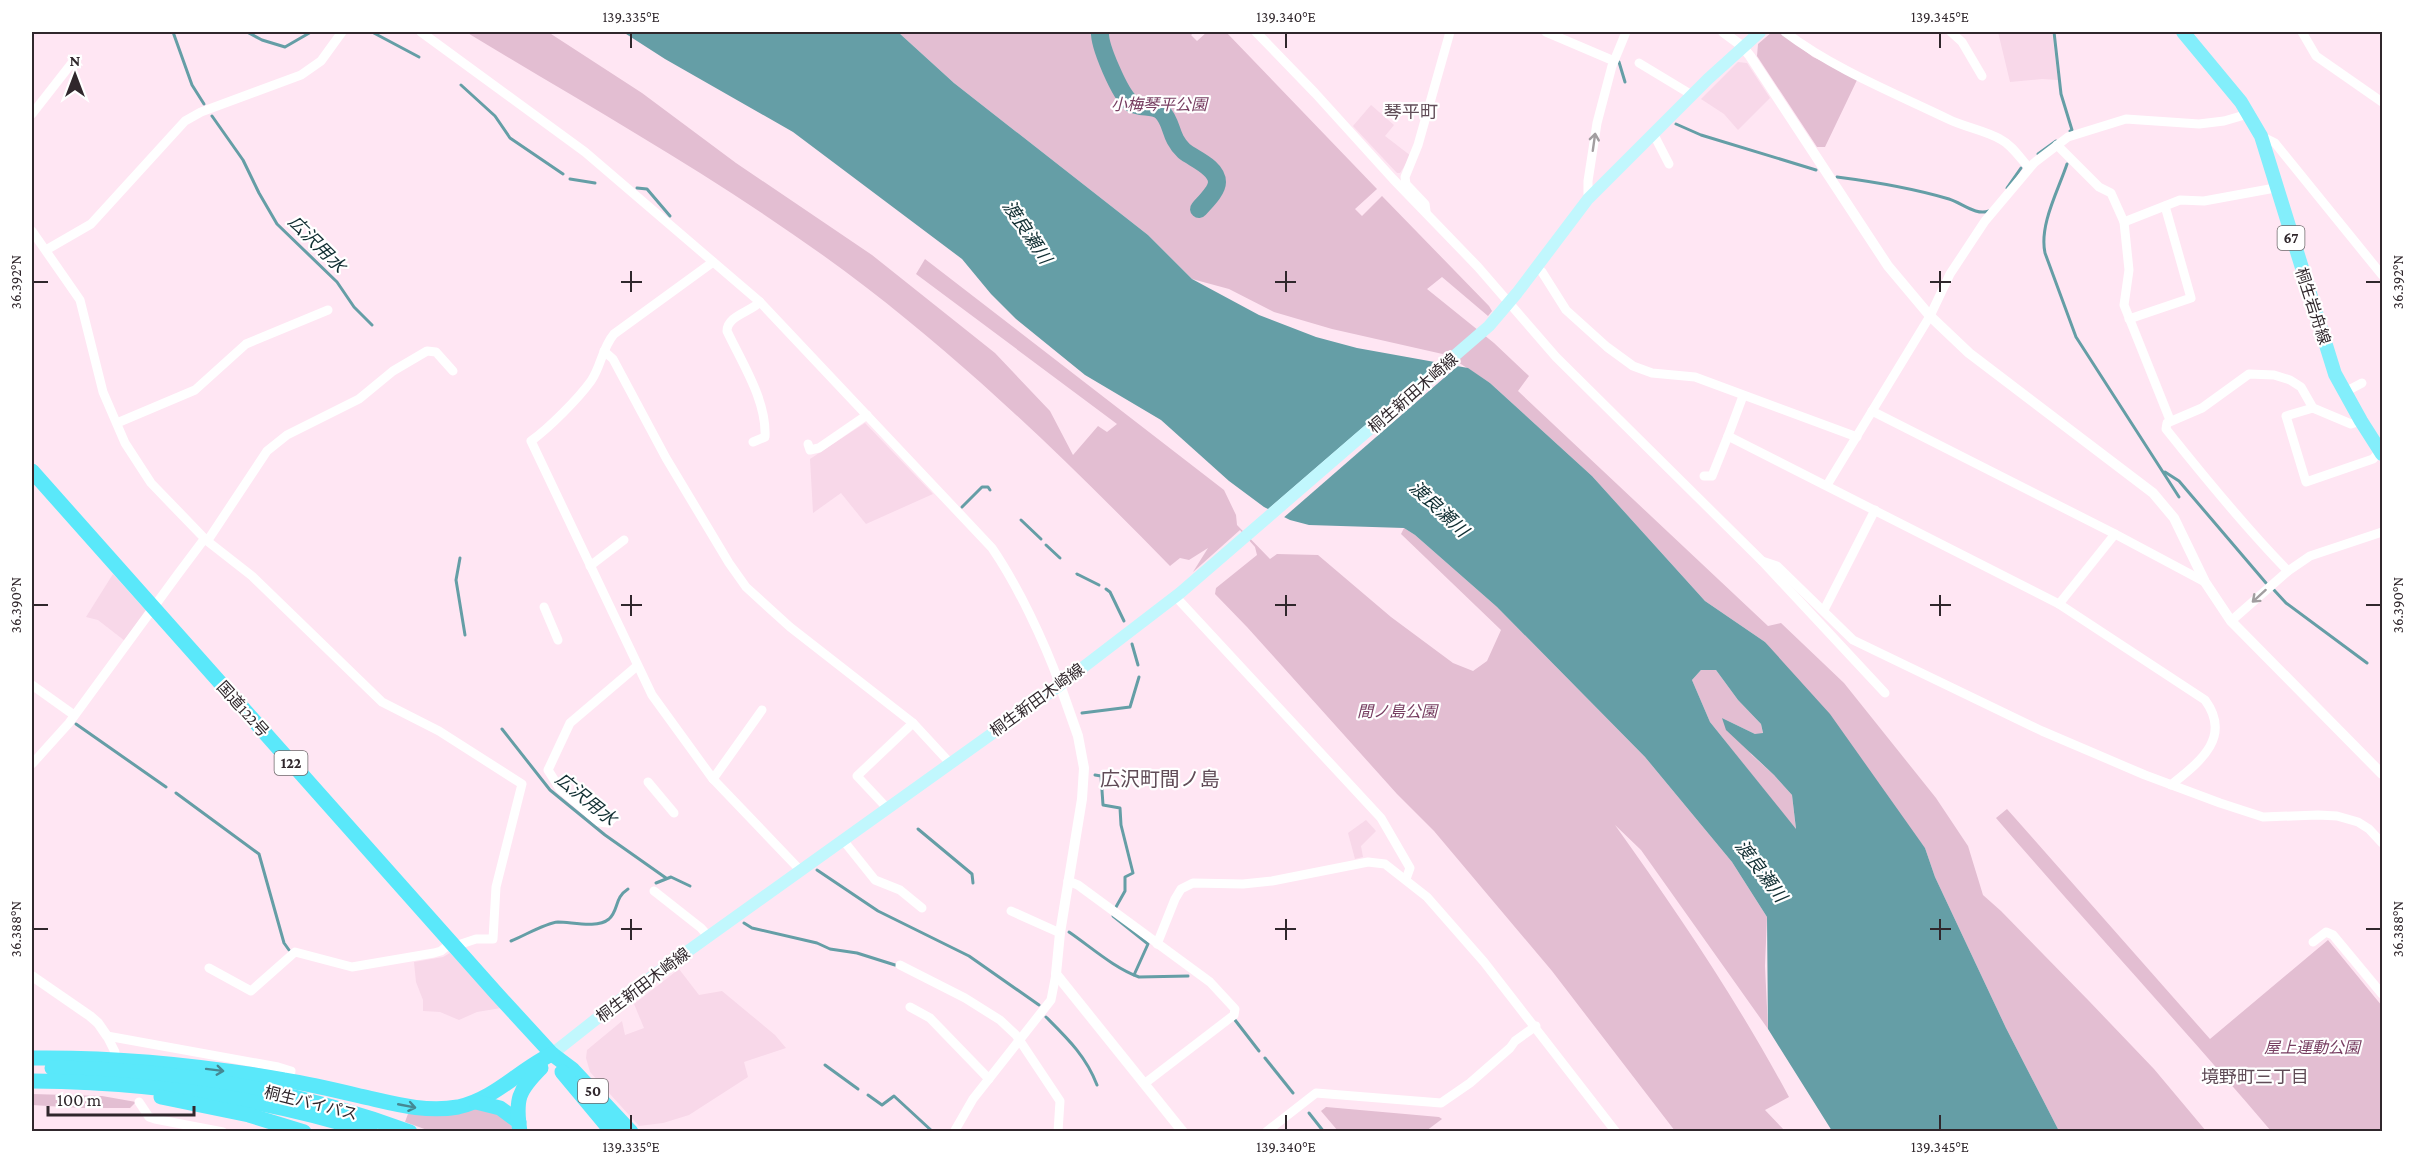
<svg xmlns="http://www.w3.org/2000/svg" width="2414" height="1163" font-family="'Crimson Pro','Noto Sans JP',serif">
	<rect width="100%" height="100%" fill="#ffe6f3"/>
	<g fill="#f8d8e9">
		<path d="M1998,32H2052L2058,80L2042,79L2010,82Z"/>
		<path d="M1738,62L1747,63L1770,98L1738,130L1724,114L1701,99Z"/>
		<path d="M1371,105L1394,125L1385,136L1411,156L1400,173H1397L1353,126Z"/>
		<path d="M865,423L933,494L866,524L841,493L813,513L810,459Z"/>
		<path d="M113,574L148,613L125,641L98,620L86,617Z"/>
		<path d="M1366,820L1376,831L1361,846L1363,857L1355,859L1348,833Z"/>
		<path d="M450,953L501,1008L477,1012L459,1020L440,1012L423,1011V1000L416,982L414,962L443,957Z"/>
		<path d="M679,969L699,995L722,991L775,1035L786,1048L744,1062L748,1077L689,1115L663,1123L639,1126L590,1072L586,1058L587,1050L622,1021L625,1035L644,1028L634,1004Z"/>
	</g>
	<g fill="#e3bed2">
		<path d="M466,32H548L642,93L736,163L872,255L995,353L1050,411L1073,455L1098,426L1107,432L1117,424L916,274L925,259L1224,490L1236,515L1237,525L1270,559L1277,554L1318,555L1391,617L1453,663L1473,671L1487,661L1501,630L1401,534L1404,528L1415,535L1497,607L1645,757L1732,862L1767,917L1765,966L1768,1029L1641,850L1615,825C1678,913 1738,1002 1789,1097L1765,1110L1785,1131H1675L1552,971L1434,831L1397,794L1247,627L1215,594L1216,588L1257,555L1255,547L1240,530L1193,572L1208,548L1189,560L1180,558L1170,566C1073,467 976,372 867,288C741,191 601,114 466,32Z"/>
		<path d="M898,32H1195L1191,35L1197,41L1207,32H1226L1377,189L1355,209L1362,216L1382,196L1489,306L1492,311L1488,316L1442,277L1427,289L1494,343L1529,376L1518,391L1768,626L1781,623L1844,683L1936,798L1968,846L1983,895L2001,911L2089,1001L2154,1069L2206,1131H2059L2006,1028L1935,877L1925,848L1765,642L1705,601L1592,476L1490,383L1447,355L1332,329L1274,312L1229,289L1192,279L1148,235L954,83Z"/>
		<path d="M1772,32H1780L1813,57L1858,78L1825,147H1817L1757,56L1758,44Z"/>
		<path d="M1701,670H1716L1738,700L1761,724L1763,734H1755L1722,718L1752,755L1774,775L1792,795L1796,830L1710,722L1692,680Z"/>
		<path d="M2007,809L2210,1039L2328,940L2382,1006V1131H2271C2181,1025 2086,923 1996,818Z"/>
		<path d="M32,1094L102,1096L136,1102L130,1108H80L32,1105Z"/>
		<path d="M1326,1107L1439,1117L1442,1119L1426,1131H1338L1321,1111Z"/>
		<path d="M467,1108C488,1110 505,1109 514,1131H430L405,1122L409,1111Z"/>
	</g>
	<path fill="#659ea6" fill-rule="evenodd" d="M623,32H898L954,83L1148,235L1192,279L1259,315L1316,337L1357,348L1468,368L1490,383L1592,476L1705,601L1765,642L1830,714L1925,848L1935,877L2006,1028L2059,1131H1832L1768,1029L1767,917L1732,862L1645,757L1497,607L1415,535L1404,528L1309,525L1290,520L1264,507L1229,481L1161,420L1085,375L1016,319L991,294L962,259L793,132L665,59ZM1701,670H1716L1738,700L1761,724L1763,733L1755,734L1722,718L1726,730L1774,775L1792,795L1796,829L1710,722L1692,680Z"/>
	<path fill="#ffe6f3" d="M1441,360L1460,364L1282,519L1266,511Z"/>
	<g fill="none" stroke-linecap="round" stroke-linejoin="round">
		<g stroke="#659ea6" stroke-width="3">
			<path d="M173,32L192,85L204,104"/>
			<path d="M247,32L262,40L285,47L311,32"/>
			<path d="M372,32L419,57"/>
			<path d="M2054,32L2061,94L2072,130L2070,131"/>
			<path d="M1619,62L1625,82"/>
			<path d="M461,85L495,116L510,138L563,174"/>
			<path d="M212,116L243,160L259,193L277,224L337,282L354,307L372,325"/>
			<path d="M1676,124L1701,135L1816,170"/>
			<path d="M2038,154L2056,141"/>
			<path d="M2067,164C2058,191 2039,225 2045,253L2076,337L2179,497"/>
			<path d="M1837,177C1876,182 1912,188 1949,199C1962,203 1976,216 1989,211"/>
			<path d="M570,179L595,183"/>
			<path d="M637,188L647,189L670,216"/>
			<path d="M2007,188L2021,168"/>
			<path d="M2165,472L2179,481L2266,583"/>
			<path d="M962,507L982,487H988L990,490"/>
			<path d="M1021,520L1041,539"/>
			<path d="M1046,545L1060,558"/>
			<path d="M460,558L456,580L465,635"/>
			<path d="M1077,574L1099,585"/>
			<path d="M1106,589L1110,592L1124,621"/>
			<path d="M2274,590L2286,603L2367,663"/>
			<path d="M1132,644L1138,665"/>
			<path d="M1082,713L1130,707L1139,677"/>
			<path d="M76,724L166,787"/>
			<path d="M502,729L550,790L605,835L666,878"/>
			<path d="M1095,775L1101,776L1103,805L1120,808L1121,825L1133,873L1125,877V891L1116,907"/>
			<path d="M176,793L259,854L284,943L289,950"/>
			<path d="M918,829L972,874L973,883"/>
			<path d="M817,870L878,911L969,956L1039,1005"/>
			<path d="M656,883L671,877L690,886"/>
			<path d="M1113,916L1148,944L1134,975"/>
			<path d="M744,923L752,928L817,943L830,949L857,953L895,965"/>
			<path d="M1069,932C1091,947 1114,968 1139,977L1188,976"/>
			<path d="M511,941C524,936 545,923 558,922C572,922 597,929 609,919C619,910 614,898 628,889"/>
			<path d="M1046,1017C1067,1038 1086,1056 1097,1085"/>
			<path d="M1235,1020L1259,1051"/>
			<path d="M1265,1058L1293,1093"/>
			<path d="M825,1065L858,1089"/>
			<path d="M868,1095L882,1105L894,1096L933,1132"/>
			<path d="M1309,1113L1324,1132"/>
		</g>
		<path stroke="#659ea6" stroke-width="18" d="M1100,32C1099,46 1120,94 1131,103C1141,109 1154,104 1162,112C1173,123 1169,137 1184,151C1194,159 1217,167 1217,182C1217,191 1205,202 1199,209"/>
		<g stroke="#fff" stroke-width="9">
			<path d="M421,32L585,152L760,302L992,548C1018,586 1044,641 1060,685"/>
			<path d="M1256,32L1315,93L1393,179L1478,267L1556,357L1762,561L1885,693"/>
			<path d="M1546,32L1614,61"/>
			<path d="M1785,32C1834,69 1892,92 1948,119C1964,127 1984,130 2000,139C2012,145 2020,158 2029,168"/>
			<path d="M1951,32L1962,42L1982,76"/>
			<path d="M2302,32L2316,56L2382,102"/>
			<path d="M1639,63L1692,95"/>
			<path d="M32,114L75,59"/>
			<path d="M1653,133L1669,164"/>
			<path d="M2261,136L2275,143L2382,275"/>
			<path d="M2057,145L2099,187L2111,193L2124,222L2129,270L2124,305L2170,420"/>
			<path d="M1588,199V181L1597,123L1612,66L1626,32"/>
			<path d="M1426,211L1425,204L1406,184L1405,177L1418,145L1450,32"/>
			<path d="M2124,222L2180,200L2204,201L2275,188"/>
			<path d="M32,231L80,300L103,392L125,443L151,483L206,540L252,576L382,702L439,731L522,784L496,887L493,939H476L455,946"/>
			<path d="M46,250L91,224L185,121L201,112L301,75L321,61L342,32"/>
			<path d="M713,262L614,334C602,348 601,367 591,381C578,399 549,428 531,441L652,695L713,779L801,871"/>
			<path d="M1537,267L1542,272L1566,310L1607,347L1633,366L1652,373L1695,377L1857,437"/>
			<path d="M2129,319L2191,298L2165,206"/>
			<path d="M604,351L613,359L666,458L729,563L746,587L790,627L913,723L950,763"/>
			<path d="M2345,392L2362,383"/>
			<path d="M1743,396L1728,436L2059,604L2205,700C2233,738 2198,763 2171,785"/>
			<path d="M2313,408L2286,416L2306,482L2373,459L2382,449"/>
			<path d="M1872,411L2115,534L2205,582"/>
			<path d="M117,423L195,390L246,344L328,310"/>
			<path d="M753,442L765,437C767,401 742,363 727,331C727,316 750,312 760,302"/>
			<path d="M808,444L810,450L819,448L867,415"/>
			<path d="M1704,476H1712L1728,436"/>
			<path d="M1827,485L1930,316L1950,274L1985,221L2034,163L2068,137L2126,119L2199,124L2224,121L2248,114"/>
			<path d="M1762,561L1777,566L1853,640L2042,731L2145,775L2220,803L2263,817L2318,815L2337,816L2358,822L2369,829L2382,843"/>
			<path d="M590,566L624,540"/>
			<path d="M2288,571C2244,526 2205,478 2166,429L2167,423L2202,408L2249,374L2274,375L2290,380L2301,387L2313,408L2351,424L2361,421"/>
			<path d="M1176,597L1381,818L1410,868L1406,879"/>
			<path d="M2059,604L2115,534"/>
			<path d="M544,607L558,640"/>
			<path d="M1824,610L1875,510"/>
			<path d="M2231,621L2288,571L2310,556L2382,532"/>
			<path d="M32,685L74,715"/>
			<path d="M32,764L69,723L178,574L202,542L210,537L267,451L287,435L359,399L393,371L427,351L436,352L453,371"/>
			<path d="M713,779L762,710"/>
			<path d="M648,782L674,813"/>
			<path d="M887,808L857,776L913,723"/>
			<path d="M615,816L608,823L599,822L560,789L548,770L570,723L637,666"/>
			<path d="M843,840L875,880L900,890L922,908"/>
			<path d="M1068,881L1078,885L1210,982L1235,1009L1234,1015L1144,1084"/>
			<path d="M654,891L701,928L708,936"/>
			<path d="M1011,911L1060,933"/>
			<path d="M2313,942L2326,932L2333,935L2382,994"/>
			<path d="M1157,944L1175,899L1181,889L1193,883L1243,884L1272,881L1368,862L1385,864L1427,897L1484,962L1616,1132"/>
			<path d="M900,965L965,998L1000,1020L1016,1035L1060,1101L1058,1132"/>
			<path d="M209,968L251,991L295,952L352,967L434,953L441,951L452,942"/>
			<path d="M910,1007L930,1018L989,1079"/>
			<path d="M107,1036L278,1067L291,1071L289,1081"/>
			<path d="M107,1036L115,1052"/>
			<path d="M139,1102L149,1117L155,1119L223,1132"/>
			<path d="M954,1132L973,1099L1051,1000L1056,974"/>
			<path d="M1266,1132L1316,1093L1441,1103L1470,1083L1510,1048L1515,1041L1536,1026"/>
		</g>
		<g stroke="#fff" stroke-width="10">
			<path d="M1723,32L1742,46L1750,56L1888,266L1930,316L1969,353L2153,493L2174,518L2205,582L2231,621L2382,774"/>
			<path d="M1060,685L1078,736L1084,768L1082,799L1060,933L1056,974L1183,1132"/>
			<path d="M32,976L90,1016L98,1023L107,1036"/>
		</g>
		<path stroke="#c1f7fd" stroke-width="12" d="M552,1054L628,994L1060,685L1180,593L1489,326L1517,293L1588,199L1708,79L1760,32"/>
		<path stroke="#83eefb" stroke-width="14" d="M2183,32L2241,102L2261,136L2335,374L2361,421L2382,454"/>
		<g stroke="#5ae8fa" stroke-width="15">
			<path d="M32,471L496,993L552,1054L572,1069L631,1132"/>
			<path d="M32,1058C116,1057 201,1065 284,1080C310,1084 335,1090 360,1096C392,1103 424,1113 458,1107C495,1099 520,1069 552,1054"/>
			<path d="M52,1068C173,1069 297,1090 410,1132"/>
			<path d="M562,1072L612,1132"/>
			<path d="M32,1081C146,1082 261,1097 371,1132"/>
			<path d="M161,1097L249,1115L304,1132"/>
			<path d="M476,1102L500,1108L519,1122"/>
			<path d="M520,1132C515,1099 518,1091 541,1068"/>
		</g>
	</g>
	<defs><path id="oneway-shaft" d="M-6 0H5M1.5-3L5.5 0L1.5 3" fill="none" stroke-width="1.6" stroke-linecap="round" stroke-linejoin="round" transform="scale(1.5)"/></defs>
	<g stroke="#a29ea0">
		<use href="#oneway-shaft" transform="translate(1594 142) rotate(-82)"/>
		<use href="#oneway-shaft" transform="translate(2259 596) rotate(138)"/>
	</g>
	<g stroke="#458893">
		<use href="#oneway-shaft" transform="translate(215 1070) rotate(7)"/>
		<use href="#oneway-shaft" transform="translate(407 1106) rotate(11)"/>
	</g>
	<path fill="none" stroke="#30272c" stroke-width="2" d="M631,33V48M1286,33V48M1940,33V48M631,271V292M1286,271V292M1940,271V292M33,282H48M621,282H642M1275,282H1296M1930,282H1951M2366,282H2381M631,595V616M1286,595V616M1940,595V616M33,605H48M621,605H642M1275,605H1296M1930,605H1951M2366,605H2381M631,919V940M1286,919V940M1940,919V940M33,929H48M621,929H642M1275,929H1296M1930,929H1951M2366,929H2381M631,1115V1130M1286,1115V1130M1940,1115V1130"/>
	<g text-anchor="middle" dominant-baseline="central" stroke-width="4.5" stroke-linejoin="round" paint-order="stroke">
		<g fill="#fff" stroke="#6e686b" stroke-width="1.5">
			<rect x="2277.5" y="226" width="27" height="24" rx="4.5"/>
			<rect x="274.5" y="751" width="33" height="24" rx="4.5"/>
			<rect x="578" y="1079" width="30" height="24" rx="4.5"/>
		</g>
		<g font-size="15" font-weight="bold" fill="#30272c">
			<text x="2291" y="238">67</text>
			<text x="291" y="763">122</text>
			<text x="593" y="1091">50</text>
		</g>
		<g font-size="16" font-style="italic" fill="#773e61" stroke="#fff">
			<text x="1159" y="104">小梅琴平公園</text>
			<text x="1397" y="711">間ノ島公園</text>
			<text x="2312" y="1047">屋上運動公園</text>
		</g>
		<g font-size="16" fill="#30272c" stroke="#fff">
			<text transform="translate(2313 306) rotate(72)">桐生岩舟線</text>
			<text transform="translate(1413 393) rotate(-41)">桐生新田木崎線</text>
			<text transform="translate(1037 700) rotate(-36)">桐生新田木崎線</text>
			<text transform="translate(243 709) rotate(48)">国道122号</text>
			<text transform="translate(643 985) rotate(-37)">桐生新田木崎線</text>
			<text transform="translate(311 1103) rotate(14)">桐生バイパス</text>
		</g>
		<g font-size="18" fill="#604c57" stroke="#fff">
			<text x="1411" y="112">琴平町</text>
			<text x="2255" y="1077">境野町三丁目</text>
		</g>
		<g font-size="18" font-style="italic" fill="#102e32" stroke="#fff">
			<text transform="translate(1027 232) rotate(56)">渡良瀬川</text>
			<text transform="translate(317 244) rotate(45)">広沢用水</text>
			<text transform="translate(1439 509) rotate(43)">渡良瀬川</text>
			<text transform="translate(586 799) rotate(39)">広沢用水</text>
			<text transform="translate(1761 871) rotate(53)">渡良瀬川</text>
		</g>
		<g font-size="20" fill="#604c57" stroke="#fff">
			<text x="1160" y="779">広沢町間ノ島</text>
		</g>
	</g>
	<rect width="2414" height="1163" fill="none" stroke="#ffffff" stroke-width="66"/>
	<g transform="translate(75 75)" stroke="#ffffff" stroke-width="4.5" paint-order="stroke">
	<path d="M0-4.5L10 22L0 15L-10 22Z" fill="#30272c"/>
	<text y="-9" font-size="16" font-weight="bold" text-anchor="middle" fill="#30272c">N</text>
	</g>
	<path d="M48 1106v9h146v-9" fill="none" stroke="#30272c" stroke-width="3"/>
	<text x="57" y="1106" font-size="18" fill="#30272c" stroke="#ffffff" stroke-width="4.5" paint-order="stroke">100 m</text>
	<rect x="33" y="33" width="2348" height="1097" fill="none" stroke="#30272c" stroke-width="2"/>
	<g font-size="15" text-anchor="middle" fill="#30272c">
		<text x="631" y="22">139.335°E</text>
		<text x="1286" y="22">139.340°E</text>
		<text x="1940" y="22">139.345°E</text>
		<text transform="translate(16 282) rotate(-90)" y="5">36.392°N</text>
		<text transform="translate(2398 282) rotate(-90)" y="5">36.392°N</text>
		<text transform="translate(16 605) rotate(-90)" y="5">36.390°N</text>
		<text transform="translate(2398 605) rotate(-90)" y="5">36.390°N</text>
		<text transform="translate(16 929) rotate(-90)" y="5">36.388°N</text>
		<text transform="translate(2398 929) rotate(-90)" y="5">36.388°N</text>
		<text x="631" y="1152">139.335°E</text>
		<text x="1286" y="1152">139.340°E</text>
		<text x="1940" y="1152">139.345°E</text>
	</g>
</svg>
